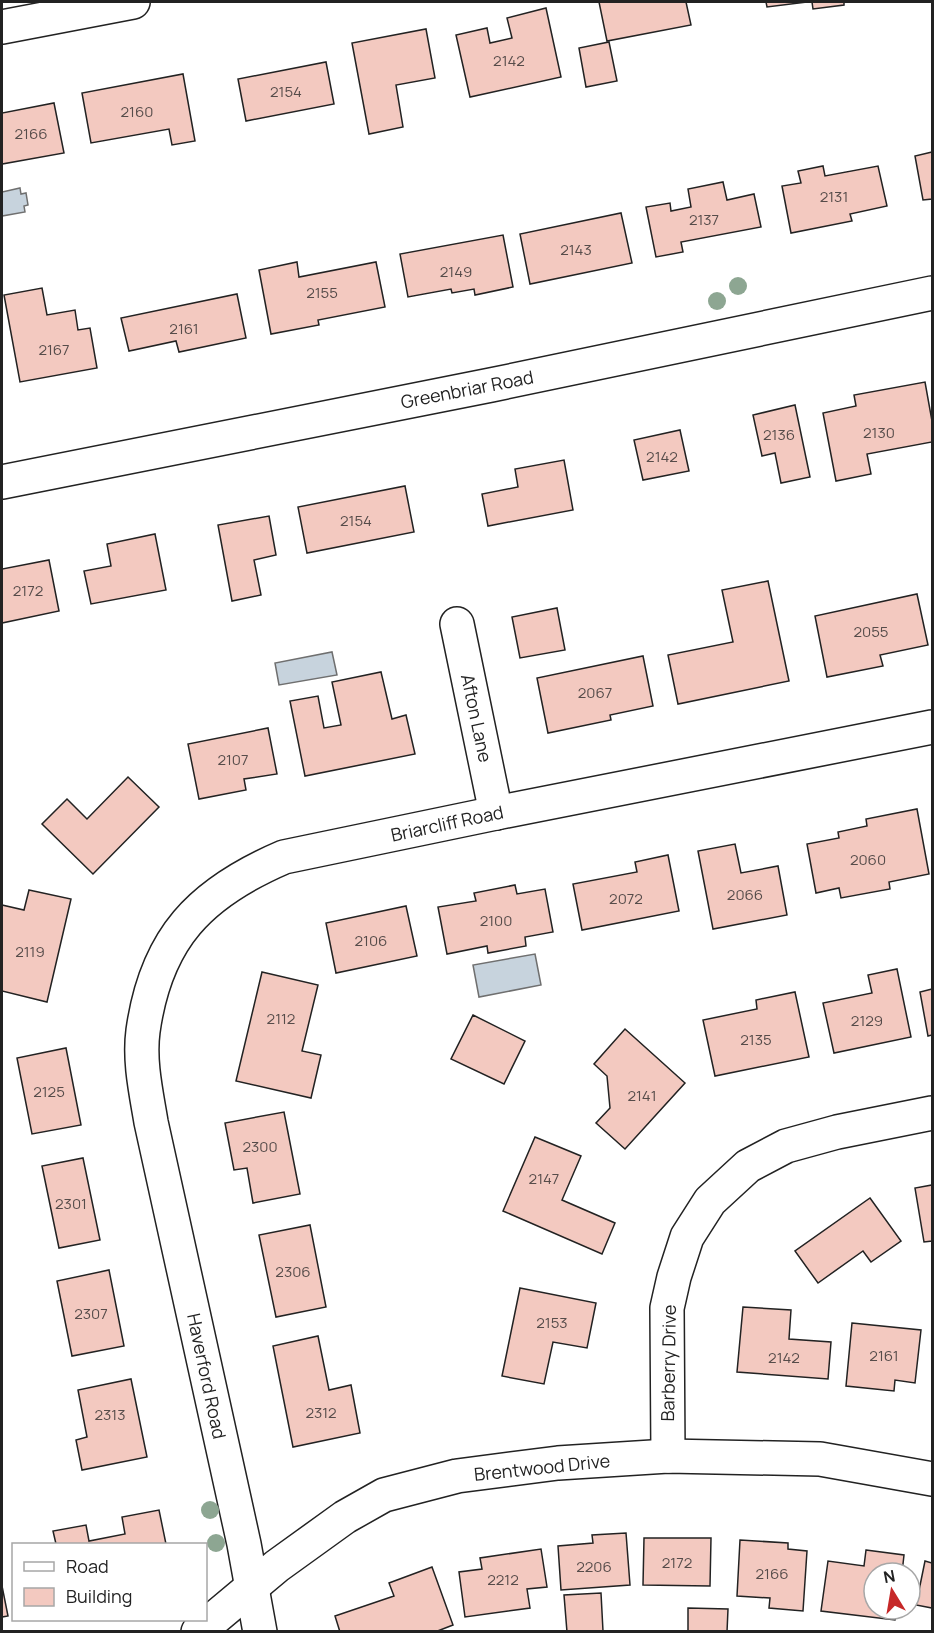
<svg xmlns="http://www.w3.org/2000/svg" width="934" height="1633" font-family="Manrope,sans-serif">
	<rect width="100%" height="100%" fill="#fff"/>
	<g fill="#c7d3dd" stroke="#6f6f6f" stroke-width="1.5">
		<path d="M20,188L21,194L26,193L28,205L24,206L25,212L2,216V192Z"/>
		<path d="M332,652L337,675L279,685L275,663Z"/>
		<path d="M535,954L541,985L479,997L473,965Z"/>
	</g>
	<g fill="#f3c9c0" stroke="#222" stroke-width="1.5">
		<path d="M599,2H686L691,25L607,41Z"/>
		<path d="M766,2H807L767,7Z"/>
		<path d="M812,2H844V5L813,9Z"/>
		<path d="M546,8L561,77L470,97L456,35L487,28L490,43L512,38L507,18Z"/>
		<path d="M426,29L435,78L396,85L403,127L369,134L352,43Z"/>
		<path d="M609,42L617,81L586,87L579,48Z"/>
		<path d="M326,62L334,104L246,121L238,79Z"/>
		<path d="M183,74L195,141L172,145L169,129L91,143L82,93Z"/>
		<path d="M54,103L64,153L2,164V113Z"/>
		<path d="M932,152V199L923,200L915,156Z"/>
		<path d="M823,166L825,176L878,166L887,206L850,214L852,221L791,233L782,186L801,183L798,171Z"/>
		<path d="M723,182L727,200L754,194L761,227L681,242L683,252L656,257L646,207L670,203L671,211L691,207L688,189Z"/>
		<path d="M621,213L632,263L530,284L520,234Z"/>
		<path d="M503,235L513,287L475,295L474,289L452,293L451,289L408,297L400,254Z"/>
		<path d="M297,262L299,277L376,262L385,307L318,320L319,325L271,334L259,270Z"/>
		<path d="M42,288L47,315L75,310L78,330L90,328L97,368L20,382L4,295Z"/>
		<path d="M237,294L246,338L179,352L176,341L129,351L121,318Z"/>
		<path d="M925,382L932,421V442L867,454L871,474L836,481L823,413L856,406L854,395Z"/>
		<path d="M795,405L810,477L781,483L775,453L762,456L753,415Z"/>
		<path d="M680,430L689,471L643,480L634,440Z"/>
		<path d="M564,460L573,510L488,526L482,494L518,487L515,469Z"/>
		<path d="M405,486L414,532L307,553L298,507Z"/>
		<path d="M269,516L276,555L254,560L261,595L232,601L218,525Z"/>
		<path d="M155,534L166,590L91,604L84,571L111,566L107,544Z"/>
		<path d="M49,560L59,611L2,623V569Z"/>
		<path d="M768,581L789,681L678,704L668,655L733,642L722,590Z"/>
		<path d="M917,594L928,645L880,655L883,666L827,677L815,616Z"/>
		<path d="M557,608L565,650L520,658L512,617Z"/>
		<path d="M643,656L653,706L610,715L611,720L548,733L537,678Z"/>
		<path d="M381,672L392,719L406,715L415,754L305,776L290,701L318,696L324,728L341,725L332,682Z"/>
		<path d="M268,728L277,774L244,779L246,790L199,799L188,744Z"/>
		<path d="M128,777L159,807L93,874L42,824L67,799L87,819Z"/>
		<path d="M917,809L929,874L889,882L890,889L841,898L839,888L816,893L807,844L839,838L838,832L867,826L866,819Z"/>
		<path d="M735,844L741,873L778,866L787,915L713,929L698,851Z"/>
		<path d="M668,855L679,911L582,930L573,884L637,872L635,862Z"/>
		<path d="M515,885L517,894L545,889L553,932L525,937L526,946L488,953L487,946L447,954L438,907L476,901L474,893Z"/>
		<path d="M29,890L71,899L47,1002L2,991V905L24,910Z"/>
		<path d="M406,906L417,956L336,973L326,923Z"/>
		<path d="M897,969L911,1037L834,1053L823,1003L872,993L868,975Z"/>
		<path d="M262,972L318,985L302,1051L321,1055L311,1098L236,1081Z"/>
		<path d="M932,989V1035L928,1036L920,992Z"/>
		<path d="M795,992L809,1057L715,1076L703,1020L757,1009L756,1000Z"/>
		<path d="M473,1015L525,1041L504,1084L451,1059Z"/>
		<path d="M625,1029L685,1083L625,1149L596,1123L610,1108L607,1076L594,1064Z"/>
		<path d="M66,1048L81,1125L32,1134L17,1058Z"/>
		<path d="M284,1112L300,1194L253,1203L247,1168L234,1170L225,1123Z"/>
		<path d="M535,1137L581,1156L562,1200L615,1223L602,1254L503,1211Z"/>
		<path d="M83,1158L100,1240L59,1248L42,1166Z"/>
		<path d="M932,1185V1241L924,1242L915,1188Z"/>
		<path d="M870,1198L901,1241L871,1262L863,1251L818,1283L795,1251Z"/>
		<path d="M310,1225L326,1307L276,1317L259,1235Z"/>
		<path d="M109,1270L124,1346L72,1356L57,1281Z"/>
		<path d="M520,1288L596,1303L587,1348L553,1342L544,1384L502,1376Z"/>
		<path d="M743,1307L791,1310L789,1339L831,1342L828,1379L737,1372Z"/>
		<path d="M852,1323L921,1330L915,1383L895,1380L894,1391L846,1386Z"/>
		<path d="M318,1336L329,1390L351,1385L360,1433L293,1447L273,1346Z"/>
		<path d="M131,1379L147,1457L82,1470L76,1440L87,1437L78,1390Z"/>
		<path d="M159,1510L166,1544H56L53,1531L86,1525L89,1541L125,1534L122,1517Z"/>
		<path d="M626,1533L630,1585L561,1590L558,1546L593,1543L592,1535Z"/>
		<path d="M644,1538H711L710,1586L643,1585Z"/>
		<path d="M740,1540L788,1543V1549L807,1551L803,1611L769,1608L770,1598L737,1596Z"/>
		<path d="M541,1549L547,1587L527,1589L530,1608L465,1617L459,1572L482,1569L480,1558Z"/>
		<path d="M866,1550L904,1555L902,1573H874V1609H897L895,1620L821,1611L828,1561L864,1566Z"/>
		<path d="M925,1561L932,1563V1608L916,1605Z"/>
		<path d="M432,1567L453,1625L435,1632H340L335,1616L394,1596L389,1583Z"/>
		<path d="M2,1586L8,1616L2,1617Z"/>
		<path d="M601,1593L603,1631L567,1632L564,1595Z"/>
		<path d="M688,1608L728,1609L727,1632H688Z"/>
	</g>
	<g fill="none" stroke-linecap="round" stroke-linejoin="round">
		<g stroke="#222" stroke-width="36">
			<g id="minor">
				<path d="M2,27L133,2"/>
				<path d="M2,482L491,385L932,293"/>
				<path d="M457,624L496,813"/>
				<path d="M668,1456L667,1308L674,1277L687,1237L710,1201L748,1166L786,1146L837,1132L932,1113"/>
				<path d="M198,1632L277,1566L345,1517L384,1495L457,1476L558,1463L668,1456L820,1459L932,1479"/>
				<path d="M260,1632L244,1544L151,1122C146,1092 139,1061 143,1031C156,938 200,893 284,857L496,813L932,727"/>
			</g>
		</g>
		<use href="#minor" stroke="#fff" stroke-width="33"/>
	</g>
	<g fill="#8da692">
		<circle cx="738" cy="286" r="9"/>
		<circle cx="717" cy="301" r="9"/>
		<circle cx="210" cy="1510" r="9"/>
		<circle cx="216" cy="1543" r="9"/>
	</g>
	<g text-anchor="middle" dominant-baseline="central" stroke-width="4.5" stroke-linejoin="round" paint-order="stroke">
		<g font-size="15" fill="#564c4a">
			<text x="509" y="60">2142</text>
			<text x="286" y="91">2154</text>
			<text x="137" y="111">2160</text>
			<text x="31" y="133">2166</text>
			<text x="834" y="196">2131</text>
			<text x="704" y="219">2137</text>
			<text x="576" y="249">2143</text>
			<text x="456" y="271">2149</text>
			<text x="322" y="292">2155</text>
			<text x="184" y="328">2161</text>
			<text x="54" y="349">2167</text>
			<text x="879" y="432">2130</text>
			<text x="779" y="434">2136</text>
			<text x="662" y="456">2142</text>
			<text x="356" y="520">2154</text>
			<text x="28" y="590">2172</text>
			<text x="871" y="631">2055</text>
			<text x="595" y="692">2067</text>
			<text x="233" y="759">2107</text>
			<text x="868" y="859">2060</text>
			<text x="745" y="894">2066</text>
			<text x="626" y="898">2072</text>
			<text x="496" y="920">2100</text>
			<text x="371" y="940">2106</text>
			<text x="30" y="951">2119</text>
			<text x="281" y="1018">2112</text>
			<text x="867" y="1020">2129</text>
			<text x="756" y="1039">2135</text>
			<text x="49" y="1091">2125</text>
			<text x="642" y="1095">2141</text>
			<text x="260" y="1146">2300</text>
			<text x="544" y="1178">2147</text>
			<text x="71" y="1203">2301</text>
			<text x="293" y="1271">2306</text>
			<text x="91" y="1313">2307</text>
			<text x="552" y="1322">2153</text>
			<text x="884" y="1355">2161</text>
			<text x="784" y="1357">2142</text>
			<text x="321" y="1412">2312</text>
			<text x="110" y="1414">2313</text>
			<text x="677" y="1562">2172</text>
			<text x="594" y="1566">2206</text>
			<text x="772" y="1573">2166</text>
			<text x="503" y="1579">2212</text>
		</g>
		<g font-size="18" fill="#222" stroke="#fff">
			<text transform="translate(467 389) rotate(-11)">Greenbriar Road</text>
			<text transform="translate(477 718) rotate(78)">Afton Lane</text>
			<text transform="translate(447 823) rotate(-12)">Briarcliff Road</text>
			<text transform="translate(668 1363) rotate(-89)">Barberry Drive</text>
			<text transform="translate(207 1376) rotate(78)">Haverford Road</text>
			<text transform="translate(542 1467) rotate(-6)">Brentwood Drive</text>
		</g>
	</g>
	<rect width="934" height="1633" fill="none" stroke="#222222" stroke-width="6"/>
	<rect x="12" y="1543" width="195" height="78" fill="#ffffff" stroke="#a7a7a7" stroke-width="1.5"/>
	<rect x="24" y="1562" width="30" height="9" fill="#ffffff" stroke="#a7a7a7" stroke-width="1.5"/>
	<text x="66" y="1573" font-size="18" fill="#222222">Road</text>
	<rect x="24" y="1588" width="30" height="18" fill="#f3c9c0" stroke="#a7a7a7" stroke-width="1.5"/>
	<text x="66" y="1603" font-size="18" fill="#222222">Building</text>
	<g transform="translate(892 1591) rotate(349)"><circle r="28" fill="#ffffff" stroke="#a7a7a7" stroke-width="1.5"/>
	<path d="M0-4.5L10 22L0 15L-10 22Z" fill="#c62828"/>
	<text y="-9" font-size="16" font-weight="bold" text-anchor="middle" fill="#222222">N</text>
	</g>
</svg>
